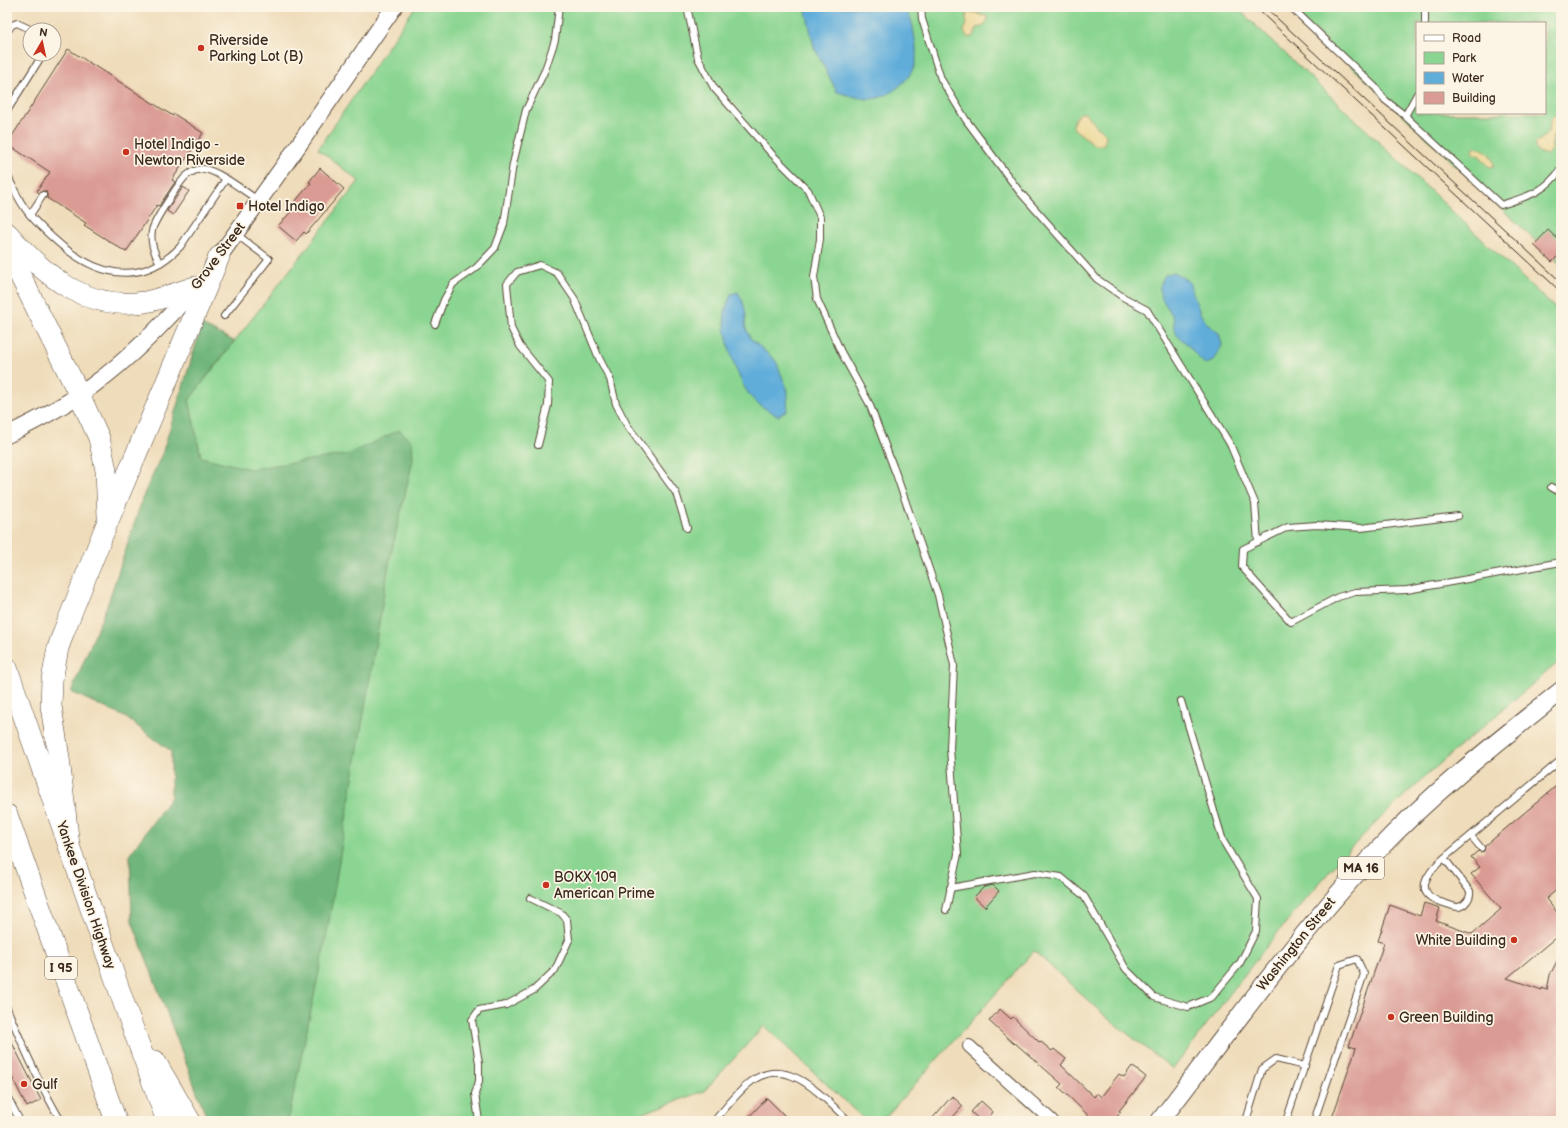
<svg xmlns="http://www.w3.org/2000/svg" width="1568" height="1128" font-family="'Balsamiq Sans',sans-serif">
	<rect width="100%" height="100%" fill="#fcf5e5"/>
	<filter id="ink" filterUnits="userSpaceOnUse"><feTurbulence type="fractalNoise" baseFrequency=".025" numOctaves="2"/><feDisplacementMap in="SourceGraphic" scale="8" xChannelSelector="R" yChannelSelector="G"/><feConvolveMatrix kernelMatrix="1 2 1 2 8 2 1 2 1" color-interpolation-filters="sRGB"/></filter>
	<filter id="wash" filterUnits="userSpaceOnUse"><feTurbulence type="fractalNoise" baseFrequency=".012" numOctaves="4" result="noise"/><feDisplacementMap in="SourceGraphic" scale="16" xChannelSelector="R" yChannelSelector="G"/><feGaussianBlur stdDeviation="0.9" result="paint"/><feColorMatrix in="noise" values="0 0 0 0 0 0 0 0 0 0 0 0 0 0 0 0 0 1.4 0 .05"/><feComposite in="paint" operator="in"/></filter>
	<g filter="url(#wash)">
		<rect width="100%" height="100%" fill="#efdcba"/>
		<g fill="#8ad591" stroke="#628058" fill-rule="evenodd">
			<path d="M415,7H1236L1561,314V660C1490,721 1416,780 1351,848C1286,917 1230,994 1173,1069L1106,1017L1034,951L882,1121H866L764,1026L704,1091L621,1121H213L201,457L189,400L359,181L318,149Z"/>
			<path d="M1289,7H1561V265ZM1417,23H1545V113H1417Z"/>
		</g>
		<path fill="#6fb67b" stroke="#55704c" d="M202,325L234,341L189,400L201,457L250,469L350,454L399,430L412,441L413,460L390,558L327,933L288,1121H208L132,921L130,854L171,797V751L125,717L71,692L108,603L144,494L162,454Z"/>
		<g fill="#eeda9e" stroke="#94825e">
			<path d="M968,12L978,13L980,15L987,16L988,19L984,26L977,28L974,36L968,38L964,31L967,23L966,17Z"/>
			<path d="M1081,113H1086L1097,127L1103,131L1106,136L1104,144L1101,145H1095L1074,129C1072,122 1075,117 1081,113Z"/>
			<path d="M1561,115V127L1553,135L1551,151L1547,155L1538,152L1535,148V144C1539,140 1545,137 1547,133C1553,125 1545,115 1561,115Z"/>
			<path d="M1476,147C1486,149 1493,156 1494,166L1489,167L1480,156L1474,154L1472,150Z"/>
		</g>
		<g fill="#61adda" stroke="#4e6c7c">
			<path d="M805,7H901C910,12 913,24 914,34C916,44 918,57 914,67C907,83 888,98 871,99C860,99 848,95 837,92L814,47Z"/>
			<path d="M1174,272L1189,282L1200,313L1207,324L1219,333L1222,345L1214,361L1205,364C1198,358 1194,352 1188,345C1183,340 1177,338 1174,329C1173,325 1175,321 1173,317C1164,299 1153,295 1165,275Z"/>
			<path d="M738,292L743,302L746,314L745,325L750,338L776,361L788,392L787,411L778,416C770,411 757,405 751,397C737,380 722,334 725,312C726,306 729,300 731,294Z"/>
		</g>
		<g id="blocks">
			<g fill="#da9b94">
				<path d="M68,49L173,116L174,114L203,133L172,180L175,182L159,206L157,205L126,252L84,225L86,223L47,198V195L46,191H43L39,193L37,191L50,172L7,144Z"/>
				<path d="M320,168L344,189L306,234L304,232L296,241L278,226L296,206L293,204L311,183L309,182Z"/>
				<path d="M183,187L189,191L173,215L167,211Z"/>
				<path d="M1548,230L1561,242V253L1552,262L1534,245Z"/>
				<path d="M1561,782V886L1546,899L1561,917V933L1507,978L1542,990V988L1547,990L1550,975L1561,953V1121H1331L1356,1048L1349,1046L1384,943L1378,941L1390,905L1420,916L1424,903L1440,908L1436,921L1472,934L1501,909L1471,874L1480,867L1471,857L1478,851L1481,852L1484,851L1485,846Z"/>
				<path d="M993,885L999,891L985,907L974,897L984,887Z"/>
				<path d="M1000,1009L1011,1019L1013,1017L1039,1042L1040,1041L1052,1051L1054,1049L1066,1059L1061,1065L1094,1097L1097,1093L1101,1097L1119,1074L1124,1077L1132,1066L1146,1077L1119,1111L1121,1112L1113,1121H1094L1059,1087L1062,1084L1015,1043L1014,1044L989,1021Z"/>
				<path d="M7,1033L41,1100L27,1107L7,1067Z"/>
				<path d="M952,1096L963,1106L949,1121H930Z"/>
				<path d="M767,1098L790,1121H745Z"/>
				<path d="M981,1101L993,1112L986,1121H981L971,1112Z"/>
			</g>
		</g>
	</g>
	<g filter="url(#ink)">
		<use href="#blocks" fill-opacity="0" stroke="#564535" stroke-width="1"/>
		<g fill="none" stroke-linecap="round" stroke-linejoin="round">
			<g stroke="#564535" stroke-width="8">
				<g id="lane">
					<path d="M687,7L698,58L714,88L771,153L808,190L820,217V239L814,277L817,299L841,352L869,403L896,474L938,595L954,665L950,748L958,854L946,910"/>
					<path d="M921,7L922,19L941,79L966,120L1019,191L1097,279L1123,297L1147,310L1230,444L1255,503L1258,542"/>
					<path d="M1291,7L1375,87L1385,100L1407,117"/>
					<path d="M1425,23V7"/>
					<path d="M7,32L12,25L17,23L32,30"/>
					<path d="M1417,94L1405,116L1501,205C1528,196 1544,193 1561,169"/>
					<path d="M7,111L43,54"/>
					<path d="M7,174C12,185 17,197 24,207C32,219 43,229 53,238C92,274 138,290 180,247L226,179"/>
					<path d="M30,215L43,195"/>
					<path d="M160,263C154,254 150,241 152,231C153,222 179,183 186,176C191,172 197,169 203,169C216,169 247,193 259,201"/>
					<path d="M224,316L269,259L236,234"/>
					<path d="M435,324L444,300L453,284L476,268L495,248L504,224L513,164L526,110L545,70L555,40L559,7"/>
					<path d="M538,445L548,405L549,382L520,346L511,328L507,284L517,272L540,265L557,273L574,298L599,358L610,379L616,404L627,425L676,493L687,528"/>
					<path d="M1551,487L1561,493"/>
					<path d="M1458,516L1361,528L1317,525L1288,527L1243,549L1242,567L1291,622L1338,597L1355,592L1407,590L1561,562"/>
					<path d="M1471,836L1481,848"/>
					<path d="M1444,858L1470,891C1471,898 1465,906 1458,907C1453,907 1446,903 1440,902C1412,892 1428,872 1444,858L1561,760"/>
					<path d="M950,888L1035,873L1061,877L1084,896L1126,969L1154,997L1188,1007L1212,997L1240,963L1256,931L1258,899L1223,841L1181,701"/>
					<path d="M7,1008C23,1047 40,1085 61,1121"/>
					<path d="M7,1096L20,1121"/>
					<path d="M479,1121L475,1094L479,1081V1063L472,1020L479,1010L506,1005L534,990L555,970L569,940L567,920L561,913L530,898"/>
					<path d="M714,1121C726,1108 738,1091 752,1081C789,1054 824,1099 849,1121"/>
					<path d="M1246,1121L1262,1069L1276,1059L1305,1066"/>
					<path d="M1286,1121L1339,965L1357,959L1364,974L1314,1121"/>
				</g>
			</g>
			<g stroke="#564535" stroke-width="14">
				<path id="street" d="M969,1046L1052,1121"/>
			</g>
			<g stroke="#564535" stroke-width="18">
				<g id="secondary">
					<path d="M213,265L298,146L394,7"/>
					<path d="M7,435C36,421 66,405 92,386C130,358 165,323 196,286"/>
				</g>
			</g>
			<g stroke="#564535" stroke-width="20">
				<path id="primary" d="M1160,1121C1230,1030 1297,936 1376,852C1433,792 1497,742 1561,691"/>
			</g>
			<g stroke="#564535" stroke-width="22">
				<g id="highway">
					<path d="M7,233C44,275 85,311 145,302C162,299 179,292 195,287"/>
					<path d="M7,249L79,394L99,438L106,470L108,516"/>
					<path d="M7,668L128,1015L167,1121"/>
					<path d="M7,815L116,1121"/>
					<path d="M69,846L59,758L51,706L52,680L58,648L64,631L108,521L219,257"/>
					<path d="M155,1061L190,1121"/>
				</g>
			</g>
			<use href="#lane" stroke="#fff" stroke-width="6"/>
			<use href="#street" stroke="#fff" stroke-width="12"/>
			<use href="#secondary" stroke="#fff" stroke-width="16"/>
			<use href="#primary" stroke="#fff" stroke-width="18"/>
			<use href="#highway" stroke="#fff" stroke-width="21"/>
			<g stroke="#3b2a1e" stroke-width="1">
				<path d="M1255,7L1561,292"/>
				<path d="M1265,7L1561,282"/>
			</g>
		</g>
	</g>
	<g fill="#c8321e" stroke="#fcf5e5" stroke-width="1.5">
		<circle cx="201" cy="48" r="4"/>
		<circle cx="126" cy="152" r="4"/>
		<rect x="236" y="202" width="8" height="8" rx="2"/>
		<circle cx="546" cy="885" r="4"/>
		<circle cx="1514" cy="940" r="4"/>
		<circle cx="1391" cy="1017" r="4"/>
		<circle cx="24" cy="1084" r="4"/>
	</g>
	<g text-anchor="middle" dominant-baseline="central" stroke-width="3.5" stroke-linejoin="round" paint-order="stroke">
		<g fill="#fcf5e5" stroke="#75675a" stroke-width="1">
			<rect x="1338" y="857" width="46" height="22" rx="3"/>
			<rect x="45" y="957" width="32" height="22" rx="3"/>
		</g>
		<g font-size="13" font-weight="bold" fill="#3b2a1e">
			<text x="1361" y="868">MA 16</text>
			<text x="61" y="968">I 95</text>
		</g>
		<g font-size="14" fill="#3b2a1e" stroke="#fcf5e5" text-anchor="start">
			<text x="209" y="40">Riverside<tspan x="209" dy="16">Parking Lot (B)</tspan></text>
			<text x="134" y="144">Hotel Indigo -<tspan x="134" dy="16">Newton Riverside</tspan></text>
			<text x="248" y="206">Hotel Indigo</text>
			<text x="554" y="877">BOKX 109<tspan x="554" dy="16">American Prime</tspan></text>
			<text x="1506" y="940" text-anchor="end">White Building</text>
			<text x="1399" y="1017">Green Building</text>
			<text x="32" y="1084">Gulf</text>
		</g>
		<g font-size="14" fill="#3b2a1e" stroke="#fcf5e5">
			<text transform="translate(218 256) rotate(-53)">Grove Street</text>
			<text transform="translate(86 895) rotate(71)">Yankee Division Highway</text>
			<text transform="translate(1296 944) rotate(-51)">Washington Street</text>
		</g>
	</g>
	<rect width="1568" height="1128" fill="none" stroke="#fcf5e5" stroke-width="24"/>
	<rect x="1416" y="22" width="130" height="92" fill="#fcf5e5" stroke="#afa495"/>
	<rect x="1424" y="35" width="20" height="6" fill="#ffffff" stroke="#afa495"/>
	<text x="1452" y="42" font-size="12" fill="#3b2a1e">Road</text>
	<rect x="1424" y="52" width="20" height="12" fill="#8ad591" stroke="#afa495"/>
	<text x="1452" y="62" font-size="12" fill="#3b2a1e">Park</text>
	<rect x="1424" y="72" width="20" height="12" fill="#61adda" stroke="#afa495"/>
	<text x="1452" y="82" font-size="12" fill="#3b2a1e">Water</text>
	<rect x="1424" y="92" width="20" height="12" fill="#da9b94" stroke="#afa495"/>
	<text x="1452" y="102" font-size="12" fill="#3b2a1e">Building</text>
	<g transform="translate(42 42) rotate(9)"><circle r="19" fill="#fcf5e5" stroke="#afa495"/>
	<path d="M0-3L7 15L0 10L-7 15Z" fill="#c8321e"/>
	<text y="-6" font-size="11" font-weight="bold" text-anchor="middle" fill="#3b2a1e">N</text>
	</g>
</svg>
